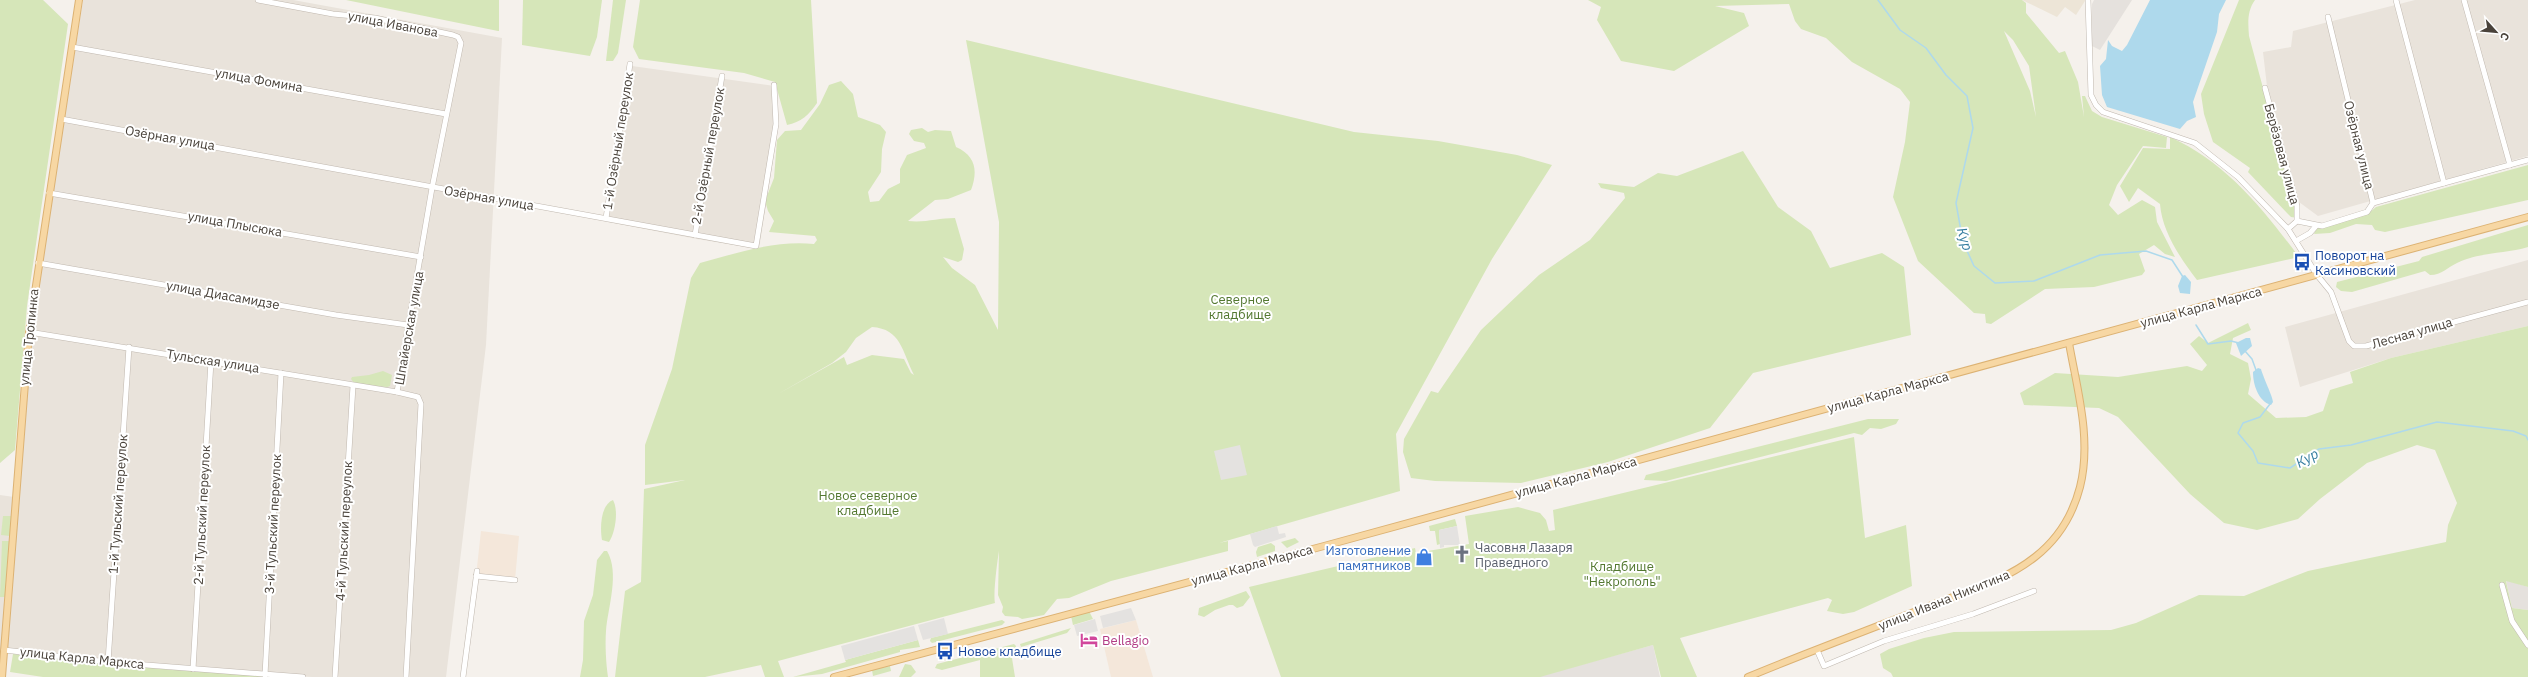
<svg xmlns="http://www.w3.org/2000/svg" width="2528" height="677" font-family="'IBM Plex Sans',sans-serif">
	<rect width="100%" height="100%" fill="#f5f1ec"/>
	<g fill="#e9e3db">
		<path d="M83,0H293L502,38L486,345L446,677H312L5,653L35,308Z"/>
		<path d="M2415,0H2528V156L2318,216L2299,202L2293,188L2268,95L2263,52L2291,47L2293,31Z"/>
		<path d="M632,66L775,86L778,128L759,249L697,239L608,222Z"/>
		<path d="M2528,260V326L2391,358L2300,387L2285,327Z"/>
		<path d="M0,495L14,497L1,663H0Z"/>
	</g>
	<g fill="#f4e7da">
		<path d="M481,531L519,536L515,580L476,576Z"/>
		<path d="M1136,620L1153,677H1111L1100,629Z"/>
	</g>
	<g fill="#e5e1dd">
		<path d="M2094,0H2132L2100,50L2092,46V4Z"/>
		<path d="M2506,580L2528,587V610L2512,608Z"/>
		<path d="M1653,645L1660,677H1540V676Z"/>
	</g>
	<path fill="#ede5d7" d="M2022,0H2085V1L2076,15L2065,7L2057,17Z"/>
	<g fill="#d6e6b9" fill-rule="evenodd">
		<path d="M0,0H43L68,24L27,306L15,450L0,463Z"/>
		<path d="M346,0H499V31H498Z"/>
		<path d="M523,0H602L597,37L590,56L522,45Z"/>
		<path d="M613,0H626L618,53L613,61H606Z"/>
		<path d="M640,0H811L817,103C809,115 801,122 787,125L775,82L744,73L639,59L633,47Z"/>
		<path d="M1588,0H2022L2026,3V13L2059,53L2065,51L2078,82L2084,117L2082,96H2085L2092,111L2102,117L2167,137L2166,148L2143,146L2117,185L2109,205L2118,215L2142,200L2155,207L2157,222L2175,257L2165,254L2154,245L2139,254L2145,271L2142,275L2094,287L2045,289L1991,324L1986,323L1985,314L1974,313L1918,261L1893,197L1905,142L1910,102L1900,89L1852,62L1826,38L1801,29L1795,21L1789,4L1715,6L1744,13L1749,26L1674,71L1621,61L1597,20L1601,7ZM2004,31L2013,40L2029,66L2036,117L2030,91Z"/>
		<path d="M2239,0H2255C2247,11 2248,23 2249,36L2298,218L2291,217L2287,213L2248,172L2250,168L2213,142L2204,114L2201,94Z"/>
		<path d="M966,40L1354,132L1438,141L1517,155L1552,165L1492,259L1396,434L1400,491L1219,543L1228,541V551L1111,581L1069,598L1057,599L1044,615L1022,619L1018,617L1005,616L1002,612L1003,607L998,595L999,551C997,563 993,594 995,603L778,661L784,677H765L761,665L705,677H615L625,591L641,582L644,489L685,480L645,485V445L672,369L691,278L700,263C737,253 775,240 814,244L817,240L815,236L769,232L774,221L768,211L765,201L774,178L777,140L785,131L801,130L820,104L829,85L841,81L853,94L858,117L880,125L886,132L882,149L881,172L868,192L870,202L879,201L888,189L900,183V169L907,155L926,148L924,143L914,141L909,134L911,130L922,128L928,132L935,130L951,131L956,147C976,156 978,171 971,190L948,199L935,200L908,221C925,223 938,218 955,218L964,249L962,260L958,262L943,257L952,268L975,285L998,330L999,222ZM872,327C901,329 902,351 914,375L911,373L904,359L872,355L847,365L844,357L778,394L832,363L846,352L856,338Z"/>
		<path d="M2170,137C2226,162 2263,209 2299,257L2197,280C2181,259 2162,232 2160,204L2138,188L2129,202L2120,186L2143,148L2170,149Z"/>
		<path d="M1743,151L1778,207L1811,231L1830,268L1882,253L1904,267L1911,335L1753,373L1710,428L1608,462L1521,483L1435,481L1411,478L1403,452L1404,439L1431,391L1438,393L1481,330L1539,275L1590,240L1625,198L1624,193L1601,188L1598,183L1634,187L1658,173L1677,176Z"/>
		<path d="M2528,165V200L2385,232L2375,230L2372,225L2356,224L2330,233L2314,234L2317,227L2369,213L2376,207Z"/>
		<path d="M2528,225V247C2505,254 2479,252 2457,263C2448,267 2442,275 2430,275L2425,271L2352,292L2341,291L2336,287L2337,282L2419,261L2422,257Z"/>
		<path d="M2248,323L2251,330L2233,338L2230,354L2248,363L2251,379L2248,394L2276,418L2306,417L2323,411L2330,390L2353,383L2350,372L2391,358L2528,326V587L2506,581L2512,608L2528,610V677H1893L1891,673L1883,668L1880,654L1889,649L1924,638L1954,632L2111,630L2136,623L2199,595L2244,596L2308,571L2446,542L2448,525L2457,503L2435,450L2417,445L2367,463L2320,499L2298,519L2257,530L2224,523L2190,494L2118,417L2099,408L2024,405L2020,393L2055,373L2118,377L2187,366L2202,371L2207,365L2190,344L2199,336L2208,343Z"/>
		<path d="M383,371L392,375L390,386L387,387L355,384L351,379L352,377L369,375Z"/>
		<path d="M1868,419H1899L1896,424L1881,429L1870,428L1862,435L1854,433L1666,481L1644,480L1646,475Z"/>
		<path d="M1854,437L1865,538L1906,525L1912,586L1854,612L1843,614L1827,611L1832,600L1828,598L1680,638L1697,677H1661L1653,645L1540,677H1281L1249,587L1415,548L1416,553L1469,544L1465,516L1518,507L1540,513L1546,520L1549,531L1555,530L1553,510Z"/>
		<path d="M613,500C619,511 615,533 609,542L602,540C600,529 600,505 613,500Z"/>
		<path d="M3,516H11L10,536L1,535Z"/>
		<path d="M1455,519L1457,526L1439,530L1440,544L1437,545L1435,531H1430L1429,526Z"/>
		<path d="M1295,538L1299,542L1287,548L1281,542Z"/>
		<path d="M2,541H12L6,597H0Z"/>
		<path d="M1271,543L1275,546V551L1257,557L1256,552L1258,547Z"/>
		<path d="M604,551H607C620,573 608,607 606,631C605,645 606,663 608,677H580L583,660L584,621L593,595L597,560Z"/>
		<path d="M1246,591L1250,597L1243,606L1237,608L1233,605H1229L1215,610L1204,617L1198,615L1199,608Z"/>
		<path d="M1089,611L1093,619L1073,625L1071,616Z"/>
		<path d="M1002,620L1005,622L1002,625L932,643L930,641L931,638Z"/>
		<path d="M1071,628L1067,633L1021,647L1020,644Z"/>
		<path d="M918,640L920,647L900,650V652L822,674L793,677L846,662L845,660Z"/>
		<path d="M1014,644L1016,646L1015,650L1011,652L1015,677H980V660L942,670L935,668L937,664Z"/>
		<path d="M13,654L163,669L284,677H43L10,672Z"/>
		<path d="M905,664L911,665L916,672L911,677H899Z"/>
		<path d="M890,666L891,671L873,676L872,670Z"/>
	</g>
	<g fill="#e4e2e0">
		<path d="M1240,445L1247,475L1221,480L1214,451Z"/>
		<path d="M1277,526L1279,534L1285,533L1286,537L1255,547L1253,545L1250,534Z"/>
		<path d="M1457,526L1460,545H1444V547L1440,548L1439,530Z"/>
		<path d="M1131,608L1136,620L1103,628L1100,616Z"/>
		<path d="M944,618L948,634L923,640L918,625Z"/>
		<path d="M1095,619L1098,631L1077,636L1074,625Z"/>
		<path d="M914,626L918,640L845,660L841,646Z"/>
	</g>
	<g fill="#aed9ec">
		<path d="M2150,0H2226L2219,14L2217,32L2193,102L2196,117L2187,121L2180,129L2107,107L2102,95L2100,66L2106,59L2108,40L2112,46L2122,51L2127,45Z"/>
		<path d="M2185,275L2191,282L2190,294L2180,293L2178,286L2182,276Z"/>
		<path d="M2246,338H2250L2252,346L2241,356L2236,343Z"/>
		<path d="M2258,368L2261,369C2263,377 2273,397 2273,402L2271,405C2258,401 2253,384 2253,372Z"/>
	</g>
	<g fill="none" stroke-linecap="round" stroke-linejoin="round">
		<g stroke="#aed9ec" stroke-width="1.5">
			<path d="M1878,0L1900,30L1926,48L1946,75L1967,96L1973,128L1956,203L1963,242L1974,266L1995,283L2034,281L2100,255L2146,251L2172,260L2183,277"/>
			<path d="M2196,325L2208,344L2231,341L2239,343"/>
			<path d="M2245,351L2252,359L2256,370"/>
			<path d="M2270,404L2260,417L2243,423L2238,433L2253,451L2258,463L2290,468L2319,449L2351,445L2437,422L2513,431L2526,436L2528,440"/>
		</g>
		<g stroke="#c0b8af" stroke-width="6">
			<g id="minor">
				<path d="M258,0L333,14L375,18L453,35L458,37L461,43L432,188L397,392L418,397L421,404L406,677"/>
				<path d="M2088,0L2091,95L2096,105L2103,112L2195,143L2238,177L2288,229L2317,275L2331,292L2349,341L2354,346H2366L2528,302"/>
				<path d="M2464,0L2510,165"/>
				<path d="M72,47L446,114"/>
				<path d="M2265,88L2297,206V221"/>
				<path d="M61,119L756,246L776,124L774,85"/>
				<path d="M2444,183L2528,160"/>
				<path d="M49,193L421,257"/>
				<path d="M2373,203L2444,183L2396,0"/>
				<path d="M606,218L630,64"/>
				<path d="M2288,229L2297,221L2322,226L2367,212L2373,203L2328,17"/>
				<path d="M695,235L722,76"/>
				<path d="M2296,241L2310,233L2316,226"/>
				<path d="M38,263L336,315L408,325"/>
				<path d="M29,332L397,392"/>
				<path d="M476,576L515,580"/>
				<path d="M2502,585L2512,621L2528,645"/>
				<path d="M4,650L108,662L303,677"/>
				<path d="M1817,650L1824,666L1884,641L1973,614L2034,591"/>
				<path d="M108,662L129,347"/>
				<path d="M193,669L211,361"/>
				<path d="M265,675L281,373"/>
				<path d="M335,677L353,386"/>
				<path d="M463,677L477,571"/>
			</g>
		</g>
		<g stroke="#dcb273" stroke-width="8">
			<g id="major">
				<path d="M2,677L29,332L79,0"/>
				<path d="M834,677L1324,546L2528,217"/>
				<path d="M1748,677C1810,651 1874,628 1937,603C1971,590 2006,580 2035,557C2058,539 2073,514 2080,487C2092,439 2077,389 2069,343"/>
			</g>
		</g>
		<use href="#minor" stroke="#fff" stroke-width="5"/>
		<use href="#major" stroke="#f7d7a3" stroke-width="6"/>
	</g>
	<defs>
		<g id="bus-bare" transform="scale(1.38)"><path d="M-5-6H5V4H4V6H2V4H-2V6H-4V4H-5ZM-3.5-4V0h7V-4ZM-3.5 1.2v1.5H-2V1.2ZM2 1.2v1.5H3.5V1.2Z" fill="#1a4fb4" stroke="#fff" stroke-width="2.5" paint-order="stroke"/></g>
		<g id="church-bare" transform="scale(1.38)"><path d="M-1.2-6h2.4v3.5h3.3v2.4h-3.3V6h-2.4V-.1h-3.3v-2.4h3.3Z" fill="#6b7280" stroke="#fff" stroke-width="2.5" paint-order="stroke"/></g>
		<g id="shop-bare" transform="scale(1.38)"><path d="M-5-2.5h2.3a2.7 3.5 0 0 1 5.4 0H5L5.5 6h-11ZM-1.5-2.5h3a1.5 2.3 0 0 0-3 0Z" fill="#3f7fe0" stroke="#fff" stroke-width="2.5" paint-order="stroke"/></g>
		<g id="hotel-bare" transform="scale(1.38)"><path d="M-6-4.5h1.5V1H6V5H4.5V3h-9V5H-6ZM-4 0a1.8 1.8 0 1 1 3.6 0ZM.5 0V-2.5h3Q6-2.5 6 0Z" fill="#d1479c" stroke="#fff" stroke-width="2.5" paint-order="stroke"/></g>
	</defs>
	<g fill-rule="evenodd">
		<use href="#bus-bare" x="2302" y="262"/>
		<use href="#church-bare" x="1462" y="554"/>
		<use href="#shop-bare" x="1424" y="557"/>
		<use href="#hotel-bare" x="1089" y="640"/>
		<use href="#bus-bare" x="945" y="651"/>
	</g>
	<g text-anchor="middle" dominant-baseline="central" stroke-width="4" stroke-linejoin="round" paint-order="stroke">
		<g font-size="13" fill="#49423a" stroke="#fff">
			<text transform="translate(393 24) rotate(11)">улица Иванова</text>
			<text transform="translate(259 80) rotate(10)">улица Фомина</text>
			<text transform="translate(170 138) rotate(10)">Озёрная улица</text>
			<text transform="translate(618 141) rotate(-81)">1-й Озёрный переулок</text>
			<text transform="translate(2359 145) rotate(76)">Озёрная улица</text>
			<text transform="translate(2282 154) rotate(75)">Берёзовая улица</text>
			<text transform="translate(708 156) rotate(-80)">2-й Озёрный переулок</text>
			<text transform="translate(489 198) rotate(10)">Озёрная улица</text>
			<text transform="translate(235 224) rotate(10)">улица Плысюка</text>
			<text transform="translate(223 295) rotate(10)">улица Диасамидзе</text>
			<text transform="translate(2201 307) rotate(-15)">улица Карла Маркса</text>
			<text transform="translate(409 328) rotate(-80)">Шпайерская улица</text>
			<text transform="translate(2412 333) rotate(-16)">Лесная улица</text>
			<text transform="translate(29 337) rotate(-84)">улица Тропинка</text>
			<text transform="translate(213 361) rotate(9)">Тульская улица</text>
			<text transform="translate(1888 392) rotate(-15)">улица Карла Маркса</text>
			<text transform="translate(1576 477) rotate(-15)">улица Карла Маркса</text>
			<text transform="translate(118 504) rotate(-86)">1-й Тульский переулок</text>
			<text transform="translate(202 515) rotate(-87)">2-й Тульский переулок</text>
			<text transform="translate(273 524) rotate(-87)">3-й Тульский переулок</text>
			<text transform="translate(344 531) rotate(-87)">4-й Тульский переулок</text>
			<text transform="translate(1252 565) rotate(-15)">улица Карла Маркса</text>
			<text transform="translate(1944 600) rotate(-22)">улица Ивана Никитина</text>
			<text transform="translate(82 658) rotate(6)">улица Карла Маркса</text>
		</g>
		<g font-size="13" fill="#164399" stroke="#fff" text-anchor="start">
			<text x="2315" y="255">Поворот на<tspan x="2315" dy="15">Касиновский</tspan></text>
			<text x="958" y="651">Новое кладбище</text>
		</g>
		<g font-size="13" fill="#537830" stroke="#fff">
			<text x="1240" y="299">Северное<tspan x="1240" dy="15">кладбище</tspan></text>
			<text x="868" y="495">Новое северное<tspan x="868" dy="15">кладбище</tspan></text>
			<text x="1622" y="566">Кладбище<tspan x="1622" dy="15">"Некрополь"</tspan></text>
		</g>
		<g font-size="13" fill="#5b616d" stroke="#fff" text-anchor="start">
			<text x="1475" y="547">Часовня Лазаря<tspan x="1475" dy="15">Праведного</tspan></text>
		</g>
		<g font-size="13" fill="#366cbe" stroke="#fff" text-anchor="end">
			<text x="1411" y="550">Изготовление<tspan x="1411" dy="15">памятников</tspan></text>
		</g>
		<g font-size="13" fill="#b23c85" stroke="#fff" text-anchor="start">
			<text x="1102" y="640">Bellagio</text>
		</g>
		<g font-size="14" font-style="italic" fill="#357d9f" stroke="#fff">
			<text transform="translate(1965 239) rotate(73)">Кур</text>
			<text transform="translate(2307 458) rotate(-30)">Кур</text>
		</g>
	</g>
	<g transform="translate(2496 32) rotate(117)" stroke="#ffffff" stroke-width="3" paint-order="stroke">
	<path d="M0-3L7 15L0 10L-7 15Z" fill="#49423a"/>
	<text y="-6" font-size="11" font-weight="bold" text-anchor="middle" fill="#49423a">С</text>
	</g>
</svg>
